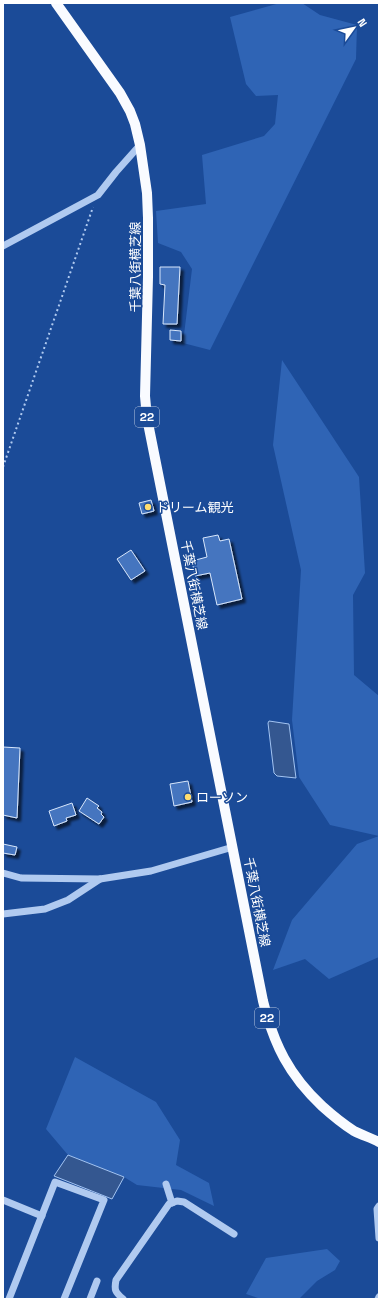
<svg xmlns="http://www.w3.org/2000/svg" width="382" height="1302" font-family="'Space Grotesk','Noto Sans JP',sans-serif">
	<defs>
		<filter id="shadow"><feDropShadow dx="3.5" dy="3.5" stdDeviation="1" flood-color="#0009"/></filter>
	</defs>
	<rect width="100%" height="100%" fill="#1b4b98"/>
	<g fill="#2f64b5">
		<path d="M280,3H302L320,15L357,25L356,59L210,350L183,343L192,269L181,252L158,243L156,211L206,204L202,155L264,136L275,124L278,95L256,96L246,84L230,17Z"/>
		<path d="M282,360L359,477L365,573L353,595L354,675L379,696V957L329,979L305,959L273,970L292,920L357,844L379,836L330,825L299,777L292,720L301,570L273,445Z"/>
		<path d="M75,1057L156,1102L180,1140L176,1165L209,1183L214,1206L181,1190L137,1185L124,1177L68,1155L46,1129Z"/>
		<path d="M327,1249L340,1261L335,1270L317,1281L299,1299H261L246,1294L266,1258Z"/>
	</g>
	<g fill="#345790" stroke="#a3c4f2">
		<path d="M269,721L289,724L296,778L277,776L274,773L268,723Z"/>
		<path d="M68,1155L124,1177L112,1199L54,1176Z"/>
	</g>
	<g fill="#4474bf" stroke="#d7e6fb" filter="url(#shadow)">
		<path d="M160,267H180L177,324H163L165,285L160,284Z"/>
		<path d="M170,330L181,331V341L170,340Z"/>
		<path d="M151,500L154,511L142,514L139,503Z"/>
		<path d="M218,535L220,541L229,539L242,599L217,605L210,573L195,576L192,561L207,557L203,538Z"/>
		<path d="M131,550L145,571L131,580L117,559Z"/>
		<path d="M3,747L20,748L17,818L3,815Z"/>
		<path d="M188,781L192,802L174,806L170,784Z"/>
		<path d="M87,798L99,806L97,808L102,812L101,814L104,817L99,824L79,811Z"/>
		<path d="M72,803L76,815L66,818L67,821L54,826L49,811Z"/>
		<path d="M3,844L17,847L15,855L3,853Z"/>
	</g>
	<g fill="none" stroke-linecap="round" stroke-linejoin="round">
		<path stroke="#b0caf0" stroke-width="2" stroke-dasharray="2 3" stroke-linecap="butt" d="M3,467L93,207"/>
		<g stroke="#b0caf0" stroke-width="7">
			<path d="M3,246L98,195L116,172L140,145"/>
			<path d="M3,873L21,878L100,879L151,871L233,847"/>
			<path d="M3,914L45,909L68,900L100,879"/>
			<path d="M166,1184L172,1203"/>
			<path d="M3,1200L42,1216"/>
			<path d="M379,1206L377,1209L379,1238"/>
			<path d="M9,1299L55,1182L104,1200L64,1299"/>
			<path d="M90,1299L97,1281"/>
			<path d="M123,1299C115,1292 114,1290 116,1280L169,1204L177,1201L184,1202L234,1234"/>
			<path d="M378,1299L379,1297"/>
		</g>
		<path stroke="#f9fbff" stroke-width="10" d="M56,3L120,93L130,111L135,124L140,145L147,193L148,218V277L145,396L147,418L263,1001C274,1045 289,1075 322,1106C332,1115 343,1124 354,1131C362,1135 371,1138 379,1142"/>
	</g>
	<g fill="#ffdd6f" stroke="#1b4b98" stroke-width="1.5">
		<circle cx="148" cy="507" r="4"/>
		<circle cx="188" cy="797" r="4"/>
	</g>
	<g text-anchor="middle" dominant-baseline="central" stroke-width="3" stroke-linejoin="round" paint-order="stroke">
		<g fill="#1b4b98" stroke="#bbc9e0" stroke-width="1">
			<rect x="135" y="407" width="24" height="20" rx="3"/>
			<rect x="255" y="1008" width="24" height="20" rx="3"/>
		</g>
		<g font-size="12" font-weight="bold" fill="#fff">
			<text x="147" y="417">22</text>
			<text x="267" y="1018">22</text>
		</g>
		<g font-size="13" fill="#fff" stroke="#1b4b98">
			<text transform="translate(135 267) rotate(-90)">千葉八街横芝線</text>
			<text transform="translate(194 585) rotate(79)">千葉八街横芝線</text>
			<text transform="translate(257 902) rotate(79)">千葉八街横芝線</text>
		</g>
		<g font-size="13" fill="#fff" stroke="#1b4b98" text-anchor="start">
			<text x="156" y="507">ドリーム観光</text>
			<text x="196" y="797">ローソン</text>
		</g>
	</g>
	<rect width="382" height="1302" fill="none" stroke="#ffffff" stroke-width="8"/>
	<g transform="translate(354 28) rotate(57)" stroke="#1b4b98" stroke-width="3" paint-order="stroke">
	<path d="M0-3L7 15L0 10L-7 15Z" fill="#ffffff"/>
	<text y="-6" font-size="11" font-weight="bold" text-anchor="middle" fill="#ffffff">N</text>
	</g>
</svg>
